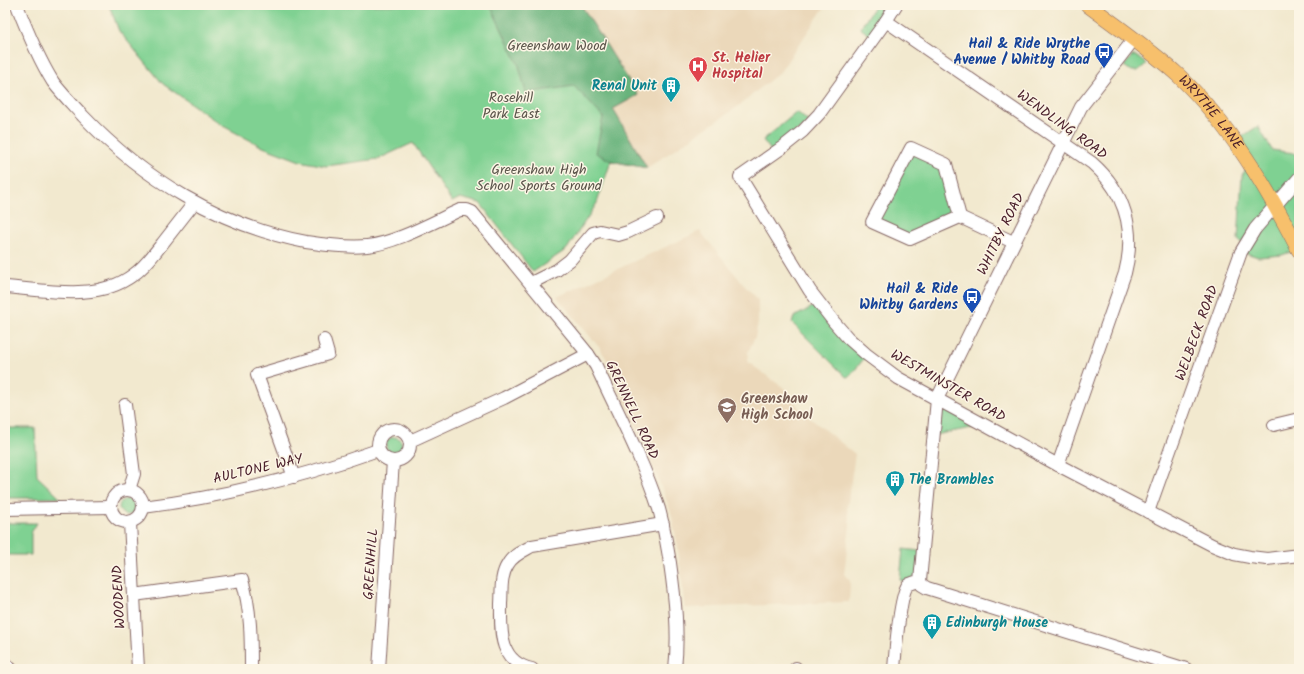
<svg xmlns="http://www.w3.org/2000/svg" width="1304" height="674" font-family="Kalam,sans-serif">
	<rect width="100%" height="100%" fill="#fcf5e5"/>
	<filter id="ink" filterUnits="userSpaceOnUse"><feTurbulence type="fractalNoise" baseFrequency=".025" numOctaves="2"/><feDisplacementMap in="SourceGraphic" scale="8" xChannelSelector="R" yChannelSelector="G"/><feConvolveMatrix kernelMatrix="1 2 1 2 8 2 1 2 1" color-interpolation-filters="sRGB"/></filter>
	<filter id="wash" filterUnits="userSpaceOnUse"><feTurbulence type="fractalNoise" baseFrequency=".012" numOctaves="4" result="noise"/><feDisplacementMap in="SourceGraphic" scale="16" xChannelSelector="R" yChannelSelector="G"/><feGaussianBlur stdDeviation="0.9" result="paint"/><feColorMatrix in="noise" values="0 0 0 0 0 0 0 0 0 0 0 0 0 0 0 0 0 1.4 0 .05"/><feComposite in="paint" operator="in"/></filter>
	<g filter="url(#wash)">
		<rect width="100%" height="100%" fill="#f2e9cf"/>
		<g fill="#ebd8ba">
			<path d="M581,5H826L780,72L736,108L647,168L613,108L638,95Z"/>
			<path d="M700,231L744,285L758,299V322L755,337L748,352V362L785,389L801,411L855,454L847,508L850,525L844,574L850,581L849,602L685,608L678,547L671,512L656,473L608,361L599,347L557,297Z"/>
		</g>
		<g fill="#7fd192" stroke="#64785e">
			<path d="M109,5H581L638,95L613,109L647,168L611,161L597,203L567,249L533,272L480,203L460,198L452,202L413,143L378,159L326,166L300,161L263,147L223,126L163,84L119,31Z"/>
			<path d="M876,5H894L872,37L860,28Z"/>
			<path d="M1132,56H1136L1146,64L1138,71H1131L1124,66Z"/>
			<path d="M797,112L809,122L772,152L763,140Z"/>
			<path d="M1258,126L1272,150L1294,153L1299,159V249L1282,255L1258,257L1243,252L1246,246L1238,240L1242,175L1252,161L1236,141Z"/>
			<path d="M911,148L946,164L960,217L910,239L872,222Z"/>
			<path d="M818,304L866,356L850,376L846,377L792,323L794,317Z"/>
			<path d="M938,402L982,426L935,435Z"/>
			<path d="M5,428H35L37,476L60,498H5Z"/>
			<circle cx="394" cy="445" r="8"/>
			<circle cx="127" cy="507" r="8"/>
			<path d="M5,523H37L31,533V555H5Z"/>
			<path d="M903,549L920,551L917,580L907,583L900,580Z"/>
		</g>
		<path fill="#67b37c" stroke="#586954" d="M490,5H581L638,95L613,109L647,168L611,161L596,153L603,117L574,86L526,93L519,66Z"/>
	</g>
	<g filter="url(#ink)">
		<g fill="none" stroke-linecap="round" stroke-linejoin="round">
			<g stroke="#856664" stroke-width="14">
				<g id="minor">
					<path d="M17,5C27,31 38,58 53,82C62,94 73,105 83,116C143,179 221,226 306,242C326,245 347,248 367,246C396,243 433,222 460,210H467L472,212L588,354L596,366C618,413 643,460 659,509C664,527 667,545 670,563C675,598 679,633 675,669"/>
					<path d="M896,5L886,21L819,114L803,131L783,147L740,177L810,291L834,322L848,338L866,354L898,378L1058,465L1212,545L1234,554L1250,557L1267,559L1299,555"/>
					<path d="M886,21L1092,163C1125,192 1136,230 1125,273L1058,465"/>
					<path d="M960,217L946,164L911,148L872,222L910,239L960,217L1013,242"/>
					<path d="M531,283L557,270L570,260L593,233L600,231L618,235L628,232L657,218"/>
					<path d="M5,287C47,290 97,302 133,275C145,267 153,255 162,244C173,230 184,216 194,203"/>
					<path d="M125,405L134,474L129,490"/>
					<path d="M1274,425L1299,419"/>
					<circle cx="394" cy="445" r="16"/>
					<path d="M410,441L504,398L588,354"/>
					<path d="M294,477L257,375L328,354L324,340"/>
					<circle cx="127" cy="506" r="16"/>
					<path d="M143,507C223,497 302,477 378,450"/>
					<path d="M5,509L111,507"/>
					<path d="M1148,512L1241,252L1255,229L1299,178"/>
					<path d="M130,523L138,669"/>
					<path d="M920,581L922,585L927,588L1186,669"/>
					<path d="M134,595L242,580C251,608 251,639 251,669"/>
					<path d="M5,664L11,669"/>
					<path d="M379,669L393,461"/>
					<path d="M532,669C498,662 501,630 501,604C502,590 500,576 508,564C513,555 523,551 532,546L663,524"/>
					<path d="M796,669V668"/>
					<path d="M894,669C895,656 900,592 908,585C911,583 916,582 920,581L937,399L1081,107L1134,39"/>
				</g>
			</g>
			<g stroke="#856664" stroke-width="16">
				<g id="major">
					<path id="s1" d="M1088,5C1119,28 1151,50 1179,76C1230,125 1267,188 1299,250"/>
				</g>
			</g>
			<use href="#minor" stroke="#fff" stroke-width="12"/>
			<use href="#major" stroke="#f7c06c" stroke-width="15"/>
		</g>
	</g>
	<defs>
		<g id="bus-pin" transform="scale(1)"><path d="M0 17L-7.5 6A9.5 9.5 0 1 1 7.5 6Z" fill="#1a4fb4" stroke="#fcf5e5"/><path d="M-5-6H5V4H4V6H2V4H-2V6H-4V4H-5ZM-3.5-4V0h7V-4ZM-3.5 1.2v1.5H-2V1.2ZM2 1.2v1.5H3.5V1.2Z" fill="#fff"/></g>
		<g id="hospital-pin" transform="scale(1)"><path d="M0 17L-7.5 6A9.5 9.5 0 1 1 7.5 6Z" fill="#e0444e" stroke="#fcf5e5"/><path d="M-5-5h3v3.5h4V-5h3V5h-3V1.5h-4V5h-3Z" fill="#fff"/></g>
		<g id="building-pin" transform="scale(1)"><path d="M0 17L-7.5 6A9.5 9.5 0 1 1 7.5 6Z" fill="#0f9aa8" stroke="#fcf5e5"/><path d="M-4-6H4V6H1V3H-1V6H-4ZM-2.5-4.3h1.7v1.8h-1.7ZM.8-4.3h1.7v1.8H.8ZM-2.5-1h1.7V.8h-1.7ZM.8-1h1.7V.8H.8Z" fill="#fff"/></g>
		<g id="school-pin" transform="scale(1)"><path d="M0 17L-7.5 6A9.5 9.5 0 1 1 7.5 6Z" fill="#8d6e63" stroke="#fcf5e5"/><path d="M0-5L7-2L0 1L-7-2ZM-4 1L0 2.5L4 1V4Q0 6-4 4Z" fill="#fff"/></g>
	</defs>
	<g fill-rule="evenodd">
		<use href="#bus-pin" x="1104" y="52"/>
		<use href="#hospital-pin" x="698" y="66"/>
		<use href="#building-pin" x="671" y="86"/>
		<use href="#bus-pin" x="972" y="297"/>
		<use href="#school-pin" x="727" y="407"/>
		<use href="#building-pin" x="895" y="480"/>
		<use href="#building-pin" x="932" y="623"/>
	</g>
	<g text-anchor="middle" dominant-baseline="central" stroke-width="3" stroke-linejoin="round" paint-order="stroke">
		<g font-size="14" font-weight="bold" fill="#164399" stroke="#fcf5e5" text-anchor="end">
			<text x="1090" y="44">Hail &amp; Ride Wrythe<tspan x="1090" dy="16">Avenue / Whitby Road</tspan></text>
			<text x="958" y="289">Hail &amp; Ride<tspan x="958" dy="16">Whitby Gardens</tspan></text>
		</g>
		<g font-size="14" fill="#5a544a" stroke="#fcf5e5">
			<text x="557" y="46">Greenshaw Wood</text>
			<text x="511" y="98">Rosehill<tspan x="511" dy="16">Park East</tspan></text>
			<text x="539" y="170">Greenshaw High<tspan x="539" dy="16">School Sports Ground</tspan></text>
		</g>
		<g font-size="14" font-weight="bold" fill="#be3a42" stroke="#fcf5e5" text-anchor="start">
			<text x="712" y="58">St. Helier<tspan x="712" dy="16">Hospital</tspan></text>
		</g>
		<g font-size="14" font-weight="bold" fill="#0d838f" stroke="#fcf5e5" text-anchor="start">
			<text x="657" y="86" text-anchor="end">Renal Unit</text>
			<text x="909" y="480">The Brambles</text>
			<text x="946" y="623">Edinburgh House</text>
		</g>
		<g font-size="14" fill="#4a1f2b" stroke="#fcf5e5">
			<text stroke="none"><textPath href="#s1" startOffset="164">WRYTHE LANE</textPath></text>
			<text transform="translate(1062 125) rotate(36)">WENDLING ROAD</text>
			<text transform="translate(1001 234) rotate(-64)">WHITBY ROAD</text>
			<text transform="translate(1197 333) rotate(-70)">WELBECK ROAD</text>
			<text transform="translate(948 386) rotate(30)">WESTMINSTER ROAD</text>
			<text transform="translate(632 410) rotate(65)">GRENNELL ROAD</text>
			<text transform="translate(258 469) rotate(-13)">AULTONE WAY</text>
			<text transform="translate(371 564) rotate(-86)">GREENHILL</text>
			<text transform="translate(119 597) rotate(-93)">WOODEND</text>
		</g>
		<g font-size="14" font-weight="bold" fill="#785e54" stroke="#fcf5e5" text-anchor="start">
			<text x="741" y="399">Greenshaw<tspan x="741" dy="16">High School</tspan></text>
		</g>
	</g>
	<rect width="1304" height="674" fill="none" stroke="#fcf5e5" stroke-width="20"/>
</svg>
